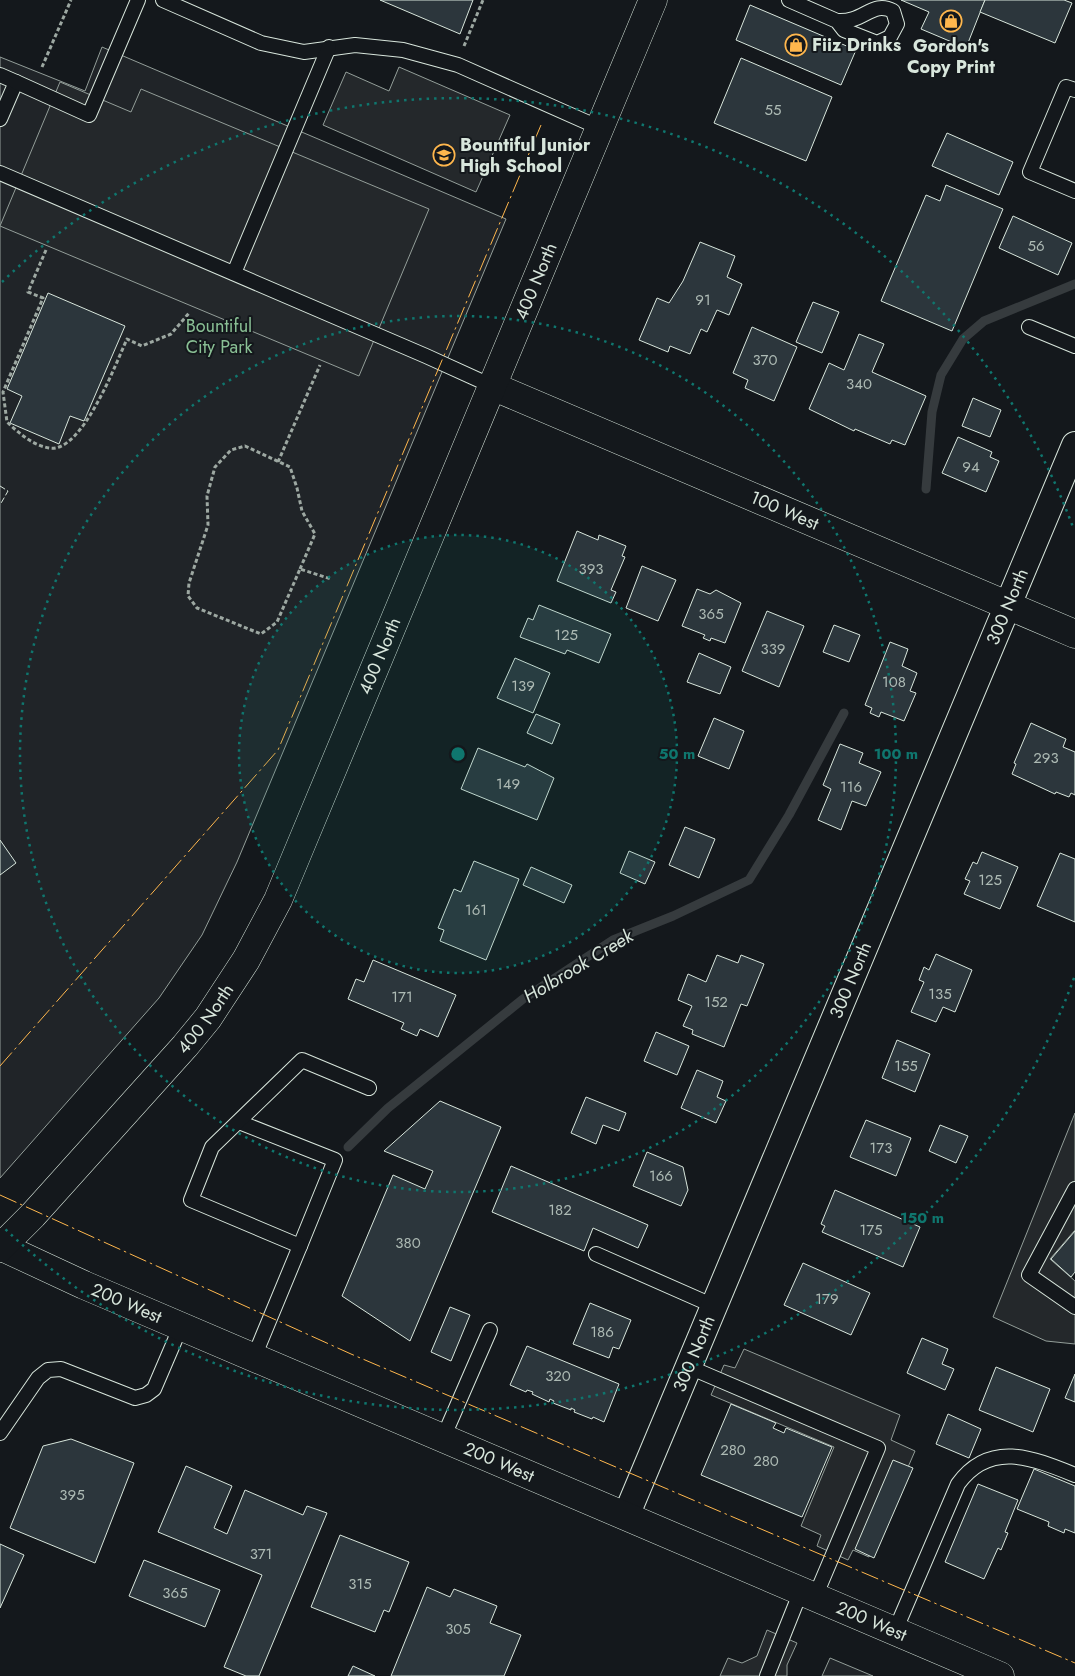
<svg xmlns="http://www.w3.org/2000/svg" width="1075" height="1676" font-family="Jost,sans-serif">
	<rect width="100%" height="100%" fill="#14181c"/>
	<g fill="#202428" stroke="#939e99">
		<path d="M102,47L506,219L237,862L202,935L159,998L0,1178V57L85,91Z"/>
		<path d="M830,1658L873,1676H822Z"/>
	</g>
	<g fill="#24282b" stroke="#939e99">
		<path d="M399,67L510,115L476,192L323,125L346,72L389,91Z"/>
		<path d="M60,82L131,112L141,89L429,209L359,376L0,226Z"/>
		<path d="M1075,1113V1230L1050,1259L1075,1281V1344L1046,1341L993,1317Z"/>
		<path d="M744,1349L900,1415L891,1440L915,1451L869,1557L853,1550L848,1560L817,1546L821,1535L801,1526L834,1447L711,1395L724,1365L735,1368Z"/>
		<path d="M767,1630L797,1643L787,1665V1676H720L728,1658L742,1663L757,1656Z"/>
	</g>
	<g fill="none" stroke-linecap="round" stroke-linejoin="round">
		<g stroke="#363b3e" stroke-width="9">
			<path d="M926,489L932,412L941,375L963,339L984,321L1075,284"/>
			<path d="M348,1147L388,1108L523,999L613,940L673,916L749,880L789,815L844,713"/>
		</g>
	</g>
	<g fill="#2c363c" stroke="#d8e6dc">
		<path d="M380,0H473L460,34Z"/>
		<path d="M901,0H985L966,48L921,29L929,12Z"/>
		<path d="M985,0H1064L1072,3L1055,43L980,12Z"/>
		<path d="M750,5L856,50L841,85L736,40Z"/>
		<path d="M741,58L832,97L806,161L714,123Z"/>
		<path d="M947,133L1013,162L999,195L932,166Z"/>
		<path d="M946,185L1003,209L952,331L881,301L926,195L940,201Z"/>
		<path d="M1013,216L1072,243L1058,275L999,248Z"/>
		<path d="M700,242L735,256L727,277L742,284L729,315L717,310L707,332L701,329L690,354L670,346L668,352L639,340L657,298L669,303L683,281Z"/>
		<path d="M48,293L125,326L84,421L70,416L59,444L10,423L22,396L7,389Z"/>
		<path d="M813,302L839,312L822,353L796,342Z"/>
		<path d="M752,327L797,347L774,401L745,388L748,380L733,373Z"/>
		<path d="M859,334L884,344L872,372L926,396L905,445L892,440L890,444L855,429L854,431L809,409L829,363L844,370Z"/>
		<path d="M973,398L1001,410L990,437L962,426Z"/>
		<path d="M958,437L992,452L990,457L999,461L986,492L942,473Z"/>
		<path d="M577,531L598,540L599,535L626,546L622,556L625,557L611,590L616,592L611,603L557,581Z"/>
		<path d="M642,566L676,580L658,621L626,608Z"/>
		<path d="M697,589L710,594L716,590L741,603L725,643L711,638L710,641L703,638L705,635L682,626Z"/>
		<path d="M539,605L611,634L599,663L567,650L565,654L520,637L528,618L533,620Z"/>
		<path d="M767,611L804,626L779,687L742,671Z"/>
		<path d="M834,625L860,635L849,662L823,652Z"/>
		<path d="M890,642L908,649L902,666L917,673L910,691L916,693L904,721L881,712L879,717L870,713L872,708L865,705Z"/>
		<path d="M699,653L731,667L720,694L687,682Z"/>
		<path d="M515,658L550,673L533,713L497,698Z"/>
		<path d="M536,714L560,724L552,744L527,733Z"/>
		<path d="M714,718L744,731L729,769L698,756Z"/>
		<path d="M1031,723L1066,739L1063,747L1075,752V795L1071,793L1069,797L1056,792L1055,794L1012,774L1016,764L1014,763Z"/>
		<path d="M840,744L863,753L859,763L881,772L866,806L852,801L841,830L818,820L831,789L823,785Z"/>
		<path d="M478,748L525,767L527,764L554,778L537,820L461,789Z"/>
		<path d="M685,827L715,839L699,878L669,865Z"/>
		<path d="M0,840L16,863L0,875Z"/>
		<path d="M629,851L655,862L645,884L620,873Z"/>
		<path d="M982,852L1018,867L1000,909L964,894L970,881L965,879L973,862L977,864Z"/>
		<path d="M1060,853L1075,859V922L1037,906Z"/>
		<path d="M474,861L519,879L486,960L440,941L444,930L438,928L454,889L461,892Z"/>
		<path d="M531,867L572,885L564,903L523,885Z"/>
		<path d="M936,954L972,970L955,1012L943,1007L936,1022L911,1012L924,982L919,980L924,967L929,970Z"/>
		<path d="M717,955L738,963L741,955L764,964L747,1006L741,1004L724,1047L692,1034L693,1030L683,1026L692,1006L678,1000L688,974L706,982Z"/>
		<path d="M373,960L456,995L438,1037L420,1029L417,1036L401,1029L404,1023L348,999L356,979L364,982Z"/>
		<path d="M656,1032L689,1046L677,1075L644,1061Z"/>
		<path d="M897,1040L930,1054L915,1092L882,1078Z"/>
		<path d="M697,1070L723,1081L717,1097L726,1101L716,1123L681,1108Z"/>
		<path d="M586,1097L626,1113L619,1131L603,1125L596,1144L571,1133Z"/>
		<path d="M440,1101L501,1127L410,1341L342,1296L393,1175L425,1189L433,1171L384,1151Z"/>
		<path d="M866,1120L911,1138L896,1176L850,1157Z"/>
		<path d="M940,1125L968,1136L956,1163L929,1151Z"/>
		<path d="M647,1152L683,1167L688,1190L681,1206L633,1186Z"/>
		<path d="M511,1166L648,1225L638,1248L593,1228L584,1251L492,1212Z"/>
		<path d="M835,1190L920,1227L903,1267L822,1232L825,1226L821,1224Z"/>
		<path d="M1075,1231V1272L1071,1277L1051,1259Z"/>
		<path d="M803,1263L870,1293L851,1335L784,1305Z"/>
		<path d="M590,1303L631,1320L619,1349L613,1347L609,1358L573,1344Z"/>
		<path d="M450,1307L470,1315L451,1361L431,1352Z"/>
		<path d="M922,1338L948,1349L942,1364L954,1369L945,1390L907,1373Z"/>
		<path d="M527,1346L619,1384L604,1422L593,1417L592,1419L574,1412L575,1410L571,1408V1410L553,1403L554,1401L550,1399L549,1402L532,1394L533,1392L527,1390L526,1392L510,1385Z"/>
		<path d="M996,1367L1050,1389L1033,1432L979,1410Z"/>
		<path d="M1075,1374V1402L1065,1398Z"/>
		<path d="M731,1404L776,1423L773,1428L784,1433L786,1428L832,1447L802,1517L701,1475Z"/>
		<path d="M948,1414L981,1429L969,1458L936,1444Z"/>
		<path d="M71,1439L134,1463L95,1563L10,1528L43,1446Z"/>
		<path d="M893,1460L913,1468L874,1558L855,1549Z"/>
		<path d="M186,1466L232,1486L214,1528L227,1534L245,1490L303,1515L307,1506L327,1513L259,1676H246L224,1667L262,1575L158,1532Z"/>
		<path d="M1034,1469L1075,1486V1533L1065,1529L1064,1533L1048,1526L1049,1522L1017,1509Z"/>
		<path d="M978,1484L1018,1500L1005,1532L1008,1533L1001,1550L998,1548L984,1579L945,1562Z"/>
		<path d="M340,1535L409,1562L389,1612L384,1610L375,1632L311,1607Z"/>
		<path d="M0,1544L24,1555L0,1608Z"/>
		<path d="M144,1560L220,1590L205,1627L129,1596Z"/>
		<path d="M427,1587L450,1597L454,1589L497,1606L490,1623L521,1635L504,1676H391Z"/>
		<path d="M353,1666L375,1676H348Z"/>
	</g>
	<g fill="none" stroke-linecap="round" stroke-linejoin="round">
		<g stroke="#d8e6dc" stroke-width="16">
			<g id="lane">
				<path d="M163,0L261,43L304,52L355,45L403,50L458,65L600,128"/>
				<path d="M789,0L837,21C864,23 872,0 893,11L897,24L890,37L877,43L844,30L837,21"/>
				<path d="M0,75L16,82L0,119"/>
				<path d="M16,82L89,115L138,0"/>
				<path d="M1075,90L1066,87L1030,172L1075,191"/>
				<path d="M0,173L426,356L492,386"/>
				<path d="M234,273L329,47"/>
				<path d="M1029,327L1075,346"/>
				<path d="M239,1122L335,1160L300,1246"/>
				<path d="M1075,1189L1029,1275L1075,1307"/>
				<path d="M596,1254L714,1306"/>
				<path d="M254,1357L300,1246L191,1200L212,1147L302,1060L369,1088"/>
				<path d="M689,1367L878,1448L815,1597"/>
				<path d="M0,1433L38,1378L48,1370L61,1369L135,1398L146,1395L154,1389L181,1326"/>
				<path d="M443,1438L490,1330"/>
				<path d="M895,1631L958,1484C990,1440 1033,1458 1075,1475"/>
				<path d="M767,1676L801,1591"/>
			</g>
		</g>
		<g stroke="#d8e6dc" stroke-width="28">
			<g id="street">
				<path id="s1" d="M626,1516L1075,445"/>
			</g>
		</g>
		<g stroke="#d8e6dc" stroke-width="29">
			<g id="secondary">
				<path id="s2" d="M492,386L1075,634"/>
				<path id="s3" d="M0,1246L84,1285L1000,1676"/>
				<path id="s4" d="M0,1248L33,1215L185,1046L208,1018L246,960L278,900L653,0"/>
			</g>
		</g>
		<g stroke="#9da8a2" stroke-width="3" stroke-dasharray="4 2.5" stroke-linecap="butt">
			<path d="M464,46L483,0"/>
			<path d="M42,67L71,0"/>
			<path d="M46,250L28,292L43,298L3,392L7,422C19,433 32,445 49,448C82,454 116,363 127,339L142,346L171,334L190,312"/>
			<path d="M278,462L320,365"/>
			<path d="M300,569L315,534L302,511L297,488L290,467L245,446L231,450L215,467L207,496L208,525L189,583L188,596L197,608L261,634L277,622L300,569L331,579"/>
		</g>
		<use href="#lane" stroke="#14181c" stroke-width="14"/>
		<use href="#street" stroke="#14181c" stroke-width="26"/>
		<use href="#secondary" stroke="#14181c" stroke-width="28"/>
		<path stroke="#d8e6dc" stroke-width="1" stroke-dasharray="6 2.5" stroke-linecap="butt" d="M0,486L8,491L0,505"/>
		<g stroke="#ffb74d" stroke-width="1" stroke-dasharray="18 4 2.5 4" stroke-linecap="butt">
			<path d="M0,1066L278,750L541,125"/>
			<path d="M0,1195L351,1354L1075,1663"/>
		</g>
	</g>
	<circle cx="458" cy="754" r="219" fill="#0f766e" fill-opacity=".12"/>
	<g fill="none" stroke="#0f766e" stroke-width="2.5" stroke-dasharray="2.5 5">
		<circle cx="458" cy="754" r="219"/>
		<circle cx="458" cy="754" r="438"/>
		<path d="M1074 978A656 656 0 0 1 2 1226M2 282A656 656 0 0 1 1074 530"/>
	</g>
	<defs>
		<g id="shop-ring" transform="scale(1.125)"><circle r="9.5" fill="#14181c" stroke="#ffb74d" stroke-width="1.5"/><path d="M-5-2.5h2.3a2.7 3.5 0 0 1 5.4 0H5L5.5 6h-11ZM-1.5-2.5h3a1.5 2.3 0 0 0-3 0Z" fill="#ffb74d"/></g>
		<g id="school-ring" transform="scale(1.125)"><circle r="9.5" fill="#14181c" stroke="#ffb74d" stroke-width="1.5"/><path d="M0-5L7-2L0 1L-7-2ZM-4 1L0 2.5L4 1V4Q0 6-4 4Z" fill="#ffb74d"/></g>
	</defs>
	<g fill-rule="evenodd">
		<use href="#shop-ring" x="951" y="21"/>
		<use href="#shop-ring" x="796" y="45"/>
		<use href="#school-ring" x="444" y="155"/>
	</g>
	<g text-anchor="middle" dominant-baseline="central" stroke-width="4" stroke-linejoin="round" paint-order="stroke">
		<g font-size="15" fill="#adbab4">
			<text x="773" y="110">55</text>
			<text x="1036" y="246">56</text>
			<text x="703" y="300">91</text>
			<text x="765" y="360">370</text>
			<text x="859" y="384">340</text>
			<text x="971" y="467">94</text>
			<text x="591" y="569">393</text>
			<text x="711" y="614">365</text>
			<text x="566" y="635">125</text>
			<text x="773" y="649">339</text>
			<text x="894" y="682">108</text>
			<text x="523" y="686">139</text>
			<text x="1046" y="758">293</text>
			<text x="508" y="784">149</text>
			<text x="851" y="787">116</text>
			<text x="990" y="880">125</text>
			<text x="476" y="910">161</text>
			<text x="940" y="994">135</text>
			<text x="402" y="997">171</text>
			<text x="716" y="1002">152</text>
			<text x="906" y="1066">155</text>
			<text x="881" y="1148">173</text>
			<text x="661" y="1176">166</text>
			<text x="560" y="1210">182</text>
			<text x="871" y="1230">175</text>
			<text x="408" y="1243">380</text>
			<text x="827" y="1299">179</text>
			<text x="602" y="1332">186</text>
			<text x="558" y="1376">320</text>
			<text x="733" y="1450">280</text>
			<text x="766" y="1461">280</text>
			<text x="72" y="1495">395</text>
			<text x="261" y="1554">371</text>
			<text x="360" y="1584">315</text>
			<text x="175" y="1593">365</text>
			<text x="458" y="1629">305</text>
		</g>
		<g font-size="18" font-weight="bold" fill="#d8e6dc" stroke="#14181c" text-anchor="start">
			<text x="812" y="45">Fiiz Drinks</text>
			<text x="951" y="46" text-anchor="middle">Gordon's<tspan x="951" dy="21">Copy Print</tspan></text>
			<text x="460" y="145">Bountiful Junior<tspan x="460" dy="21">High School</tspan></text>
		</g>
		<g font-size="18" fill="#d8e6dc" stroke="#14181c">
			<text stroke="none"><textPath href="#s4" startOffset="1118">400 North</textPath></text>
			<text stroke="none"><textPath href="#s2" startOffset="318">100 West</textPath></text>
			<text stroke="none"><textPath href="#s1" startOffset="986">300 North</textPath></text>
			<text stroke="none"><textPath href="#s4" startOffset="712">400 North</textPath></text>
			<text stroke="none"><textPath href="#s1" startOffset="581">300 North</textPath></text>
			<text stroke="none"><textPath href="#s4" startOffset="308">400 North</textPath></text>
			<text stroke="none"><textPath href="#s3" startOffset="139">200 West</textPath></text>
			<text stroke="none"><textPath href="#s1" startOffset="176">300 North</textPath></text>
			<text stroke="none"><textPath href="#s3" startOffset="544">200 West</textPath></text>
			<text stroke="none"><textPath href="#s3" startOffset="949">200 West</textPath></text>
		</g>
		<g font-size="18" fill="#8ac095" stroke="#14181c">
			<text x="219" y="326">Bountiful<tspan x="219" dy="21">City Park</tspan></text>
		</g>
		<g font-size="19" font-style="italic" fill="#d8e6dc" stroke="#14181c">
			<text transform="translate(578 966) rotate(-31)">Holbrook Creek</text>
		</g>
	</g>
	<circle cx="458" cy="754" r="8" fill="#0f766e" stroke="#14181c" stroke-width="2.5"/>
	<g font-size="15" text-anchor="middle" font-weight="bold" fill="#0f766e" stroke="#14181c" stroke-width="4" stroke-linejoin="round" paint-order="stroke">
		<text x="677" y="759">50 m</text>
		<text x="896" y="759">100 m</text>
		<text x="922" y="1223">150 m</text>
	</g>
</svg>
